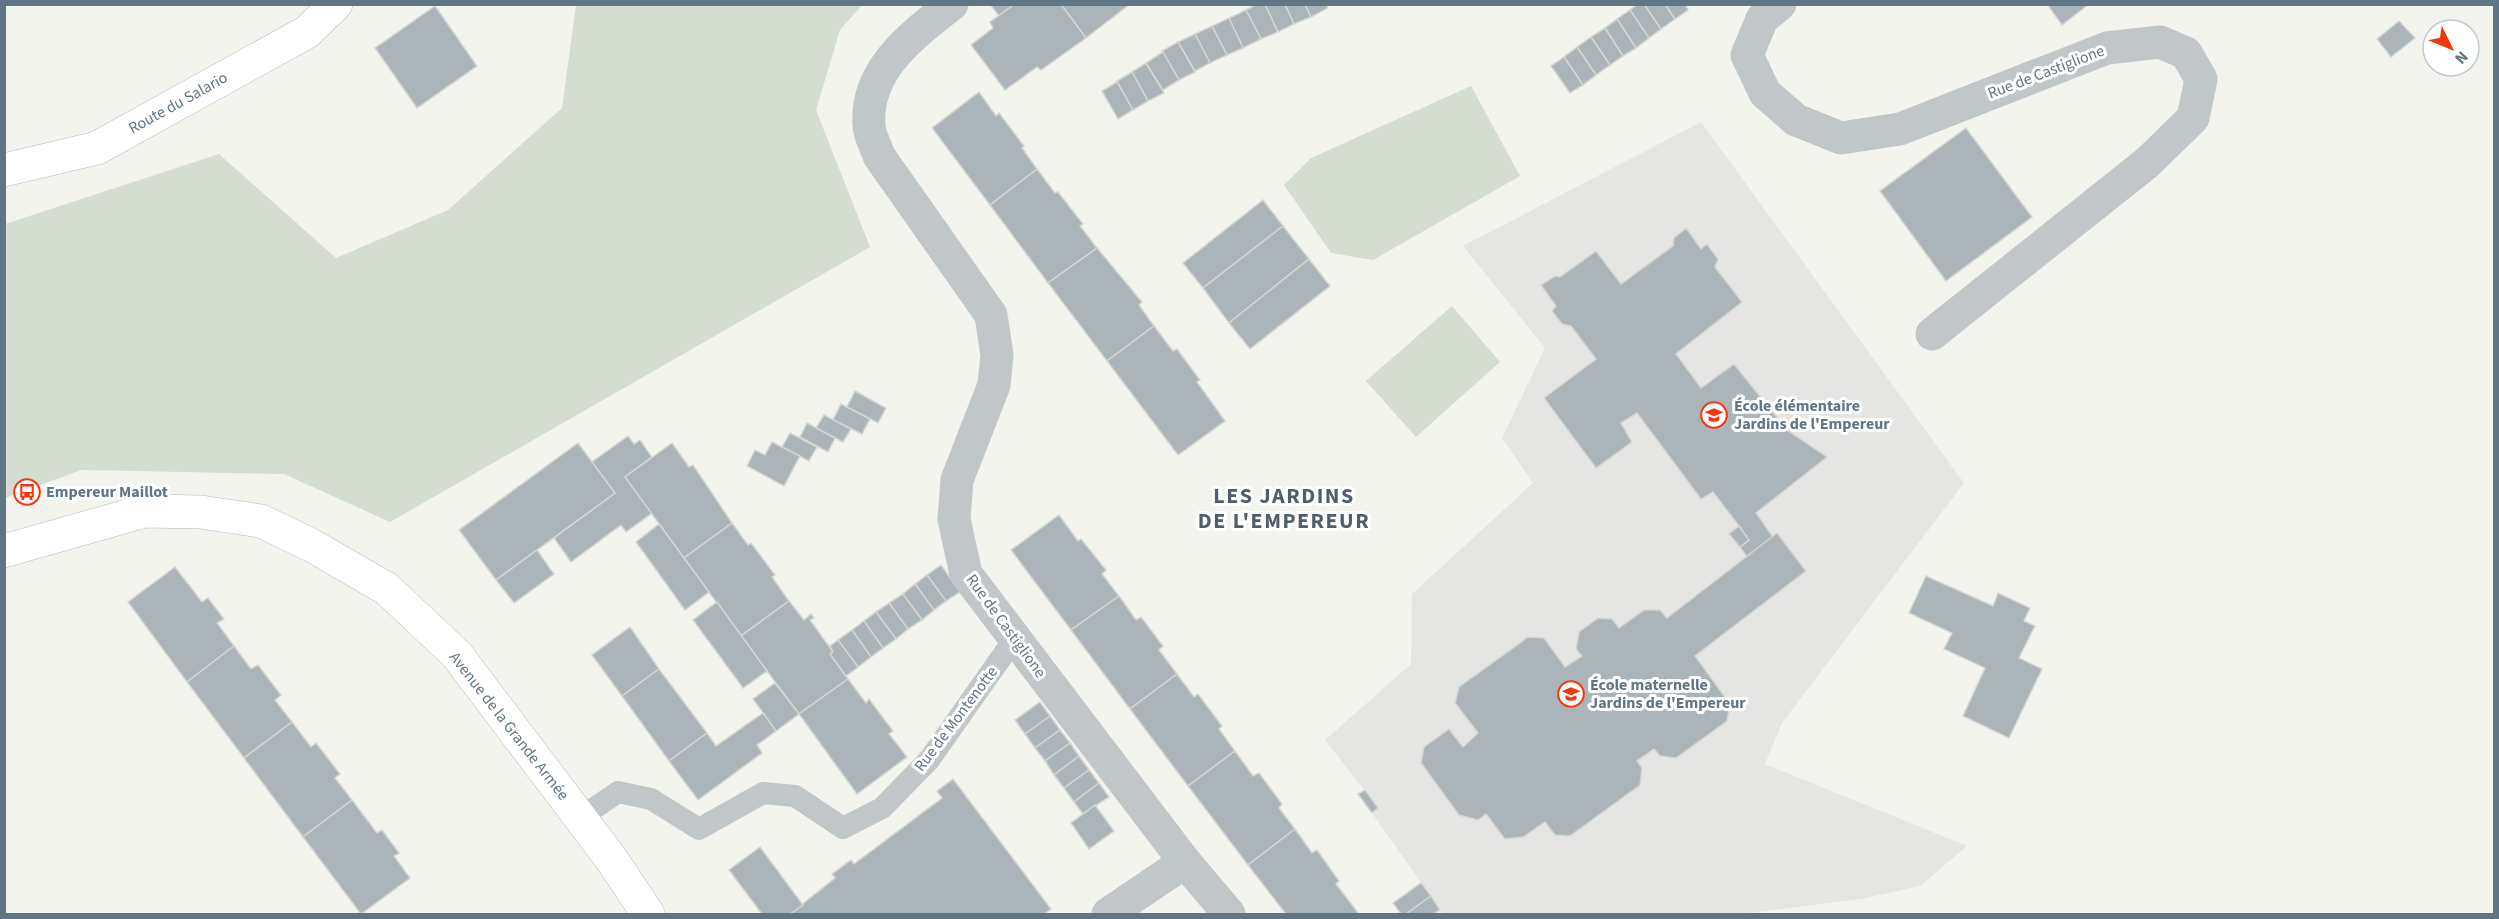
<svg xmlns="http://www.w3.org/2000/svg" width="2499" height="919" font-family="'Source Sans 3',sans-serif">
	<rect width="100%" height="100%" fill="#f4f4ef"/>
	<path fill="#e5e5e3" d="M1701,122L1964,483L1782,723L1765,764L1967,846L1920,886L1861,899L1742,914H1443L1372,813L1378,808L1325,740L1411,664L1412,594L1533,483L1502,438L1545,348L1463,246Z"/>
	<g fill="#d5dcd0">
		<path d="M576,5H862L840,30L816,110L870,247L390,522L284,474L81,470L5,498V224L219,154L336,258L448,210L562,108Z"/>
		<path d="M1471,86L1520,176L1373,260L1331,253L1284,185L1311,158Z"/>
		<path d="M1452,306L1500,362L1416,437L1366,381Z"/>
	</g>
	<g fill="#abb5b9" stroke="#d5d5d2" stroke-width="1.5">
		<path d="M990,4H1011L1012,6L999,16Z"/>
		<path d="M1015,4H1061L1086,38L1041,70L1037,67L1005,90L971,45L993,28L990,22Z"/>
		<path d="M1061,4H1130L1086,38Z"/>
		<path d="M1257,4H1265L1278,32L1261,39L1246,10Z"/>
		<path d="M1265,4H1285L1294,24L1278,32Z"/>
		<path d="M1285,4H1305L1311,17L1294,24Z"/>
		<path d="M1305,4H1326L1328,8L1311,17Z"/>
		<path d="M1638,4H1644L1661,29L1649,38L1630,10Z"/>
		<path d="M1644,4H1665L1675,19L1661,29Z"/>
		<path d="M1665,4H1685L1688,10L1675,19Z"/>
		<path d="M2047,4H2089L2062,25Z"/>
		<path d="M435,6L477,66L417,108L375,48Z"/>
		<path d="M1246,10L1261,39L1243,48L1229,18Z"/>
		<path d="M1630,10L1649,38L1636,48L1617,19Z"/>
		<path d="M1229,18L1243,48L1227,55L1212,26Z"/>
		<path d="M1617,19L1636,48L1623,56L1605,28Z"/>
		<path d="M2399,21L2415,38L2391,57L2377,39Z"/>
		<path d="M1212,26L1227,55L1210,63L1195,34Z"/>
		<path d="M1605,28L1623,56L1610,65L1591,37Z"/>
		<path d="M1195,34L1210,63L1195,71L1178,42Z"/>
		<path d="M1591,37L1610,65L1596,75L1577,47Z"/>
		<path d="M1178,42L1195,72L1179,80L1162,51Z"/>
		<path d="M1577,47L1596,75L1583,85L1564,57Z"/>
		<path d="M1163,52L1179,80L1163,90L1146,63Z"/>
		<path d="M1564,57L1583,85L1570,93L1551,66Z"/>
		<path d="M1146,63L1164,93L1148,101L1132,72Z"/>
		<path d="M1132,72L1148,101L1133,110L1117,81Z"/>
		<path d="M1117,82L1133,110L1118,119L1102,91Z"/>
		<path d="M979,92L996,116L999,113L1024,146L1022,148L1037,169L990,205L932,128Z"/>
		<path d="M1966,128L2032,217L1946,281L1880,191Z"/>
		<path d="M1037,169L1055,193L1058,192L1083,224L1080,226L1097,248L1048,283L990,205Z"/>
		<path d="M1263,200L1283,226L1203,288L1183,263Z"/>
		<path d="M1283,226L1309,259L1229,323L1203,288Z"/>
		<path d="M1686,228L1701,249L1707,244L1718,259L1715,267L1742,302L1676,354L1701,388L1734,364L1787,430L1827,457L1756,513L1773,537L1747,557L1740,547L1749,540L1739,526L1713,492L1701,499L1637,413L1621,423L1632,442L1596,468L1544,398L1596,359L1571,326L1562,324L1552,311L1556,306L1541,285L1555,276L1560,277L1596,251L1621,284L1673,246L1674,238Z"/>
		<path d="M1097,248L1142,302L1139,305L1154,326L1107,361L1048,283Z"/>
		<path d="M1309,259L1330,286L1250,349L1229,323Z"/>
		<path d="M1154,326L1173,351L1177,349L1200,380L1197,382L1225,421L1178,455L1107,361Z"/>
		<path d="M855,391L886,408L878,423L847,407Z"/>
		<path d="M841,404L870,419L862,434L833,420Z"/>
		<path d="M824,415L851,429L843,442L816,428Z"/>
		<path d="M807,423L835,438L828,452L800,437Z"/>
		<path d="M790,433L817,447L809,461L782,447Z"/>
		<path d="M628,436L634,444L640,440L652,457L625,477L652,513L626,532L621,525L571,562L554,538L615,493L592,462Z"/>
		<path d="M772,442L800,456L784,486L747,466L755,450L765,455Z"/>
		<path d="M578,443L615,493L496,580L459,530Z"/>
		<path d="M672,443L689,467L693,465L732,523L684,558L625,477Z"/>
		<path d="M1059,515L1078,541L1081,539L1106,570L1102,574L1119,596L1071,630L1011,550Z"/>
		<path d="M732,523L748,545L751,543L775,575L772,577L789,601L741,636L684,558Z"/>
		<path d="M659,524L709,592L685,610L636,542Z"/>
		<path d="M1739,526L1749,540L1740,547L1729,534Z"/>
		<path d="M1777,533L1806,571L1695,656L1730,704L1727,721L1676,758L1660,756L1654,749L1637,761L1642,768L1640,785L1570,836L1555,835L1545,822L1523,837L1505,839L1486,814L1478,820L1459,815L1421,763L1424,747L1449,729L1463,747L1478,733L1455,703L1459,687L1528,637L1544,638L1565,667L1582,656L1576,649L1579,632L1598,618L1612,619L1619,628L1644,610H1660L1667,618Z"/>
		<path d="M537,550L554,574L514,603L496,580Z"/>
		<path d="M941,565L960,592L946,601L927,575Z"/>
		<path d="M175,567L202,602L208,598L224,619L217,623L234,646L187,682L128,602Z"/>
		<path d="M927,575L946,601L934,610L915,584Z"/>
		<path d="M1926,576L1993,606L1998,593L2030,608L2024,621L2035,626L2019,658L2042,669L2009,738L1963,716L1985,668L1944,649L1952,633L1909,613Z"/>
		<path d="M915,584L934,610L922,620L903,594Z"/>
		<path d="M903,594L922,620L908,629L889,603Z"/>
		<path d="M1119,596L1136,620L1141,617L1163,646L1159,650L1177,674L1130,709L1071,630Z"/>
		<path d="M789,601L804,620L811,614L814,618L810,620L833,652L830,654L848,679L799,714L741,636Z"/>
		<path d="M717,602L767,671L743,688L693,620Z"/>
		<path d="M889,603L908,629L896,639L876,612Z"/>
		<path d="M876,612L896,639L883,648L864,621Z"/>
		<path d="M864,621L883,648L871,657L852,630Z"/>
		<path d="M630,627L659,669L622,696L592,655Z"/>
		<path d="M852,630L871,657L858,667L838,640Z"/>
		<path d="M838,640L858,667L846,676L830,654L833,652L830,646Z"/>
		<path d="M234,646L251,669L258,665L281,695L275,700L292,722L244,758L187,682Z"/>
		<path d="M659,669L707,733L669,761L622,696Z"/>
		<path d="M1177,674L1194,697L1198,694L1222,726L1219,729L1235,751L1188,786L1130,709Z"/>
		<path d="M848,679L866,703L869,699L893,731L889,734L907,757L857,794L799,714Z"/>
		<path d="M775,683L799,714L776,731L753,699Z"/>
		<path d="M1040,702L1050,716L1025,734L1015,720Z"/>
		<path d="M763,713L776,731L757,745L762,753L698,800L669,761L707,733L716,746Z"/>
		<path d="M1050,716L1060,730L1035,748L1025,734Z"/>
		<path d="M292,722L311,747L316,743L340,774L335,778L352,800L303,837L244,758Z"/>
		<path d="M1060,730L1070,743L1045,761L1035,748Z"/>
		<path d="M1070,743L1079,756L1054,775L1045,761Z"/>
		<path d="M1235,751L1253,776L1259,773L1282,804L1279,808L1295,829L1248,865L1188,786Z"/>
		<path d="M1079,756L1089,770L1064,788L1054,775Z"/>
		<path d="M1089,770L1099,783L1074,802L1064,788Z"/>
		<path d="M953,779L1051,909L1044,914H790L835,878L832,874L851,860L854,864L942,798L937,791Z"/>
		<path d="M1099,783L1109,797L1083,814L1074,802Z"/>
		<path d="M1365,790L1378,808L1372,813L1358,794Z"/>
		<path d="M352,800L377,833L382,830L399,853L394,856L410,878L361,914L303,837Z"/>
		<path d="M1095,805L1114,831L1089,849L1071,823Z"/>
		<path d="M1295,829L1312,853L1317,850L1339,881L1336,884L1359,914H1286L1248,865Z"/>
		<path d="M760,847L803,905L790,914H762L729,870Z"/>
		<path d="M1421,883L1431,896L1406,914H1401L1393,903Z"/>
		<path d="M1431,896L1440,910L1433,914H1406Z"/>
	</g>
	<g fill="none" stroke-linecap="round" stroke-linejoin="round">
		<g stroke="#b5bbbf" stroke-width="34">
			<g id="secondary">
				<path d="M4,170L97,148L307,32L336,4"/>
				<path d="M4,551L145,511L201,512L261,521L311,545L387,589L457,655L612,860L648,914"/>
			</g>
		</g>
		<path stroke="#c1c6c9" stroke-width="22" d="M580,818L618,792L651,799L699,829L763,793L795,796L843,828L882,808L929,760L1015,638"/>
		<g stroke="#c1c6c9" stroke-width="33">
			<path d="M952,4C913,35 865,69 869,125C869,135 876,146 879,156L991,315L997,355L994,385L957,480L954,519L966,574L1185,862L1229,914"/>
			<path d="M1780,4L1762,19L1747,55L1765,93L1796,120L1841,138L1900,129L2107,48L2160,42L2186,53L2201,79L2193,118L2148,162L1932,334"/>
			<path d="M1108,914L1185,862"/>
		</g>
		<use href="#secondary" stroke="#fff" stroke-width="33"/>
	</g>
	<defs>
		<g id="school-ring" transform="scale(1.35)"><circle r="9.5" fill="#fff" stroke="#f4370f" stroke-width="1.5"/><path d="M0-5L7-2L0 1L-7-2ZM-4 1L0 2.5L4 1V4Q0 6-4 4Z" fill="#f4370f"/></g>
		<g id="bus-ring" transform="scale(1.35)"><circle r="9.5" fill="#fff" stroke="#f4370f" stroke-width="1.5"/><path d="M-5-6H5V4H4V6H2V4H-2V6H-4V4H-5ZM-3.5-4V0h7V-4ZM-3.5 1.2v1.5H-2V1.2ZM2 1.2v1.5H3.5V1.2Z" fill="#f4370f"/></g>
	</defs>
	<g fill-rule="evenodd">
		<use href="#school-ring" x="1714" y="415"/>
		<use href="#bus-ring" x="27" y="492"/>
		<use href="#school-ring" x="1571" y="694"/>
	</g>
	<g text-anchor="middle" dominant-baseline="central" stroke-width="6" stroke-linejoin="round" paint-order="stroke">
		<g font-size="16" fill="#607684" stroke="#fff">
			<text transform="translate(2046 72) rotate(-21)">Rue de Castiglione</text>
			<text transform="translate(178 103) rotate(-29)">Route du Salario</text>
			<text transform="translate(1006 626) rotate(54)">Rue de Castiglione</text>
			<text transform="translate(956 719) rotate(-53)">Rue de Montenotte</text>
			<text transform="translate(509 726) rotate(52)">Avenue de la Grande Armée</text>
		</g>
		<g font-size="16" font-weight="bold" fill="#607684" stroke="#fff" text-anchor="start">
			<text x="1734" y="406">École élémentaire<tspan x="1734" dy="18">Jardins de l'Empereur</tspan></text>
			<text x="46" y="492">Empereur Maillot</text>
			<text x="1590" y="685">École maternelle<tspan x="1590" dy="18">Jardins de l'Empereur</tspan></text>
		</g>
		<g font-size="22" font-weight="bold" letter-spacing="1.5" fill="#4f5e68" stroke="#fff">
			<text x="1284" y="496">LES JARDINS<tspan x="1284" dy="25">DE L'EMPEREUR</tspan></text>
		</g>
	</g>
	<rect width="2499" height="919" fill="none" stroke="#607684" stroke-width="12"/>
	<g transform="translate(2451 48) rotate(133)"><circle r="28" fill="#ffffff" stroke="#bfc8ce" stroke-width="1.5"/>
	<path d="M0-4.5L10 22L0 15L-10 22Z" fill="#f4370f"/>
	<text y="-9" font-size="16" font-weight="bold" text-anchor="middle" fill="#607684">N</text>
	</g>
</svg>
